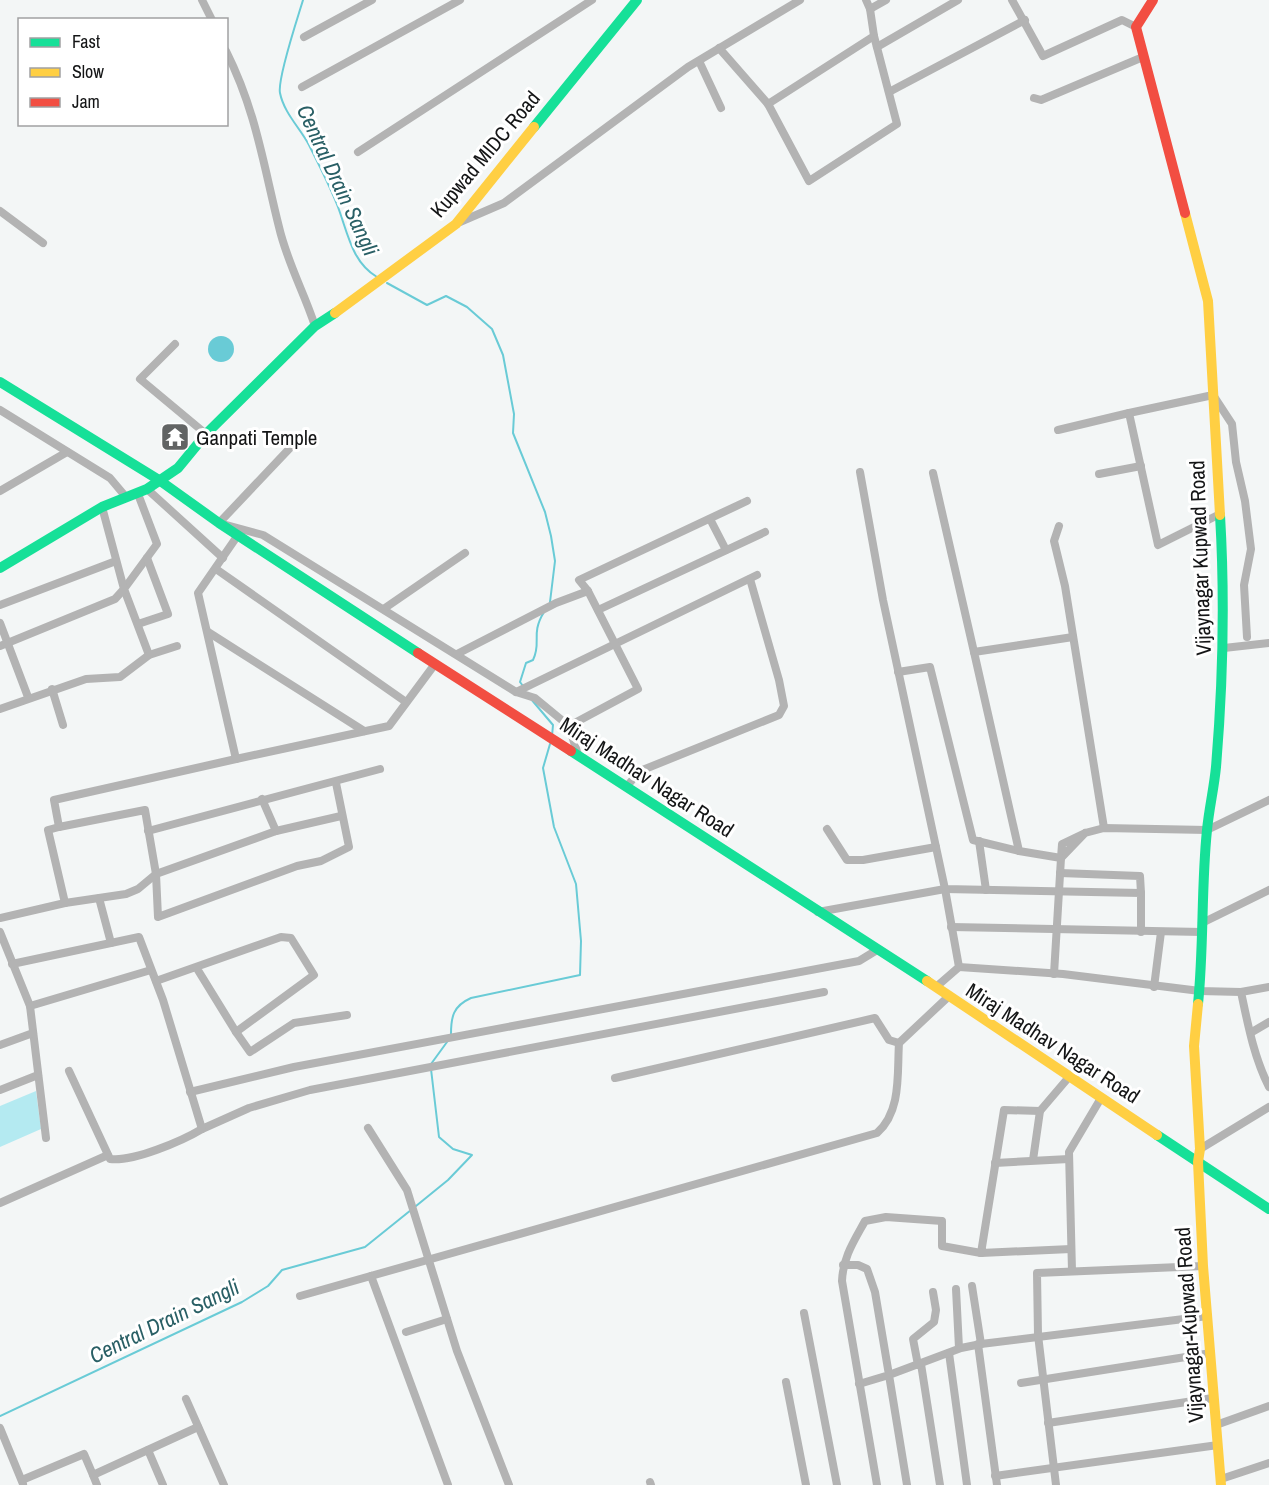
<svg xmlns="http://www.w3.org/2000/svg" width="1269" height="1485" font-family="'Archivo Narrow',sans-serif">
	<rect width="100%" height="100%" fill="#f3f6f6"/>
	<path fill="#b4eaf1" d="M36,1091L41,1129L0,1147V1106Z"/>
	<circle fill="#69cbd6" cx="221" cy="349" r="13"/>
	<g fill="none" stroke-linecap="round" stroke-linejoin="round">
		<g stroke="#69cbd6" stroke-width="2">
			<path d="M303,0C298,17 277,79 280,93C284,113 300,128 309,145C319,165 330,186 338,207C348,234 352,262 377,277"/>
			<path d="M387,283L427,305L446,296L467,307L492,329L503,355L514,414L513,433L545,512L551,536L555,561L550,602"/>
			<path d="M523,686L520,682L526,663L533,660C542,642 530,635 544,612"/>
			<path d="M531,699L553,725L552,736"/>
			<path d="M451,1034C451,1017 453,1006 471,998L580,975L581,941L576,884L554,827L543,768L550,744"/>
			<path d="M431,1064L447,1042"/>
			<path d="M416,1206L448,1180L472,1155L453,1149L439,1137L431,1069"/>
			<path d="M0,1416L242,1302L268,1286L282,1270L365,1247L411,1210"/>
		</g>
		<g stroke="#b3b3b3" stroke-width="8">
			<path d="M202,0L212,20"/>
			<path d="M866,0L870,9L886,0"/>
			<path d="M1012,0L1043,56L1122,20L1136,27"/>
			<path d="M304,37L372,0"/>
			<path d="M877,47L958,0"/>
			<path d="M719,48L768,104L874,36L870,9"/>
			<path d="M226,51C256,111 263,163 279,227C287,262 304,292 315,326"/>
			<path d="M699,61L721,108"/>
			<path d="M302,87L460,0"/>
			<path d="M889,92L1025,20"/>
			<path d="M1034,98L1041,100L1143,57"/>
			<path d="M768,104L809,181L897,124L874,36"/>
			<path d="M358,152L592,0"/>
			<path d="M0,211L43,243"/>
			<path d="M460,222L504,203L688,67L800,0"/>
			<path d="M175,344L140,379L206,434"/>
			<path d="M0,410L110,478L126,497"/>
			<path d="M1058,430L1129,413"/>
			<path d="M290,448L219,523L263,535L516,692L535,698L569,726L578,755"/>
			<path d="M860,472L883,600L945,889L1141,893V932"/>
			<path d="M933,473L974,652"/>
			<path d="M1099,474L1141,466"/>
			<path d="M147,489L223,558"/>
			<path d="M0,491L67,452"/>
			<path d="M138,494L157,544L124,589L149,655"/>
			<path d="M1220,514L1158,545L1129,413L1213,395L1232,424L1236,462L1245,501L1251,549L1244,585L1247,637"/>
			<path d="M710,519L726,550"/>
			<path d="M1059,526L1054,541L1065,586L1104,828"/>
			<path d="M238,535L198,593L236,759L389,726L435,664"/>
			<path d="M216,569L406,702"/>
			<path d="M0,605L116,561"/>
			<path d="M385,608L465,553"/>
			<path d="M598,610L765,532"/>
			<path d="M0,623L28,697"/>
			<path d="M138,624L168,614L147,558"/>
			<path d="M208,632L364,731"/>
			<path d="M0,646L115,599L124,589L102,507"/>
			<path d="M1224,648L1269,643"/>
			<path d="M457,654L556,603L588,591L579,580L747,501"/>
			<path d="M898,672L930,667L973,840L1019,851"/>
			<path d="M52,689L63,725"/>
			<path d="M516,692L757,575"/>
			<path d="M0,709L86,679L120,677L149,655L177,646"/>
			<path d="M569,726L638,689L588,591"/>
			<path d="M627,786L640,771L779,715L784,706L779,680L750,579"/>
			<path d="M262,799L276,831"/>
			<path d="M59,827L145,810L156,874L158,917L297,866L321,861L349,847L336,783"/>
			<path d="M827,829L847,860H863L936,847"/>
			<path d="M148,831L380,769"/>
			<path d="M1085,833L1061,858L1062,844L1085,833L1104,828L1207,830L1269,800"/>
			<path d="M979,841L986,890"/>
			<path d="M1060,873L1140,876L1141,893"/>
			<path d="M99,898L111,943"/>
			<path d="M65,903L126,894L138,889L156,874L276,831L341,816"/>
			<path d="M818,912L945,889L959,967L936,987"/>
			<path d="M0,918L65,903L48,830L59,827L54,800L236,759"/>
			<path d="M1202,923L1269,890"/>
			<path d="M951,927L1202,932"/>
			<path d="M0,932L30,1006L46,1138"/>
			<path d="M12,964L139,937L163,1000L202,1129L249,1108L310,1090L824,992"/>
			<path d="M959,967L1063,974L1200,991L1241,992L1269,987"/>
			<path d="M1054,974L1061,858L1019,851L974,652L1073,637"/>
			<path d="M156,981L281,937L291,938L314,975L236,1032L196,967"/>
			<path d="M1154,987L1161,932"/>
			<path d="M1241,992C1248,1025 1254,1057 1269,1087"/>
			<path d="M30,1006L151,970"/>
			<path d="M236,1032L250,1052L294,1023L347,1015"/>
			<path d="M1252,1032L1269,1022"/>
			<path d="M0,1045L33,1033"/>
			<path d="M69,1071L110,1159C133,1162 182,1141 202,1129"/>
			<path d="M1069,1077L1040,1111L1004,1110L981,1253L1071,1249"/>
			<path d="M615,1078L875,1018L889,1040L899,1043"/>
			<path d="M0,1090L38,1075"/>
			<path d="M190,1092L294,1067L859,961L877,950"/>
			<path d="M368,1128L407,1190L457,1351L509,1485"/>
			<path d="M1200,1149L1269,1107"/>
			<path d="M1033,1160L1040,1111"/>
			<path d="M995,1163L1069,1159"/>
			<path d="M0,1203L108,1155"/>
			<path d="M843,1265H858L867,1269L875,1292L889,1375L859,1384"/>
			<path d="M1072,1271L1069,1152L1101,1098"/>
			<path d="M371,1276L448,1485"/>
			<path d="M972,1286L981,1344"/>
			<path d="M956,1289L959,1348"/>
			<path d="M300,1296L877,1133C902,1111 897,1072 899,1043L948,997"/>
			<path d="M804,1313L837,1485"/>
			<path d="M406,1332L447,1319"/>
			<path d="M978,1344L997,1485"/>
			<path d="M949,1353L967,1485"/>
			<path d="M921,1364L940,1485"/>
			<path d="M918,1365L913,1339L934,1322L936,1310L933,1292"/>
			<path d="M786,1382L806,1485"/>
			<path d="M1021,1383L1211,1353"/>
			<path d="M186,1399L224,1485"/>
			<path d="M1048,1423L1213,1398"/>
			<path d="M1216,1425L1269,1406"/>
			<path d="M0,1428L23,1484"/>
			<path d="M148,1450L163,1485"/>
			<path d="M93,1475L97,1485"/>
			<path d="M995,1476L1218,1445"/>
			<path d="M1221,1479L1269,1463"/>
			<path d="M22,1480L84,1454L93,1475L198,1427"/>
			<path d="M650,1482L651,1485"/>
			<path d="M877,1485L842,1281C843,1257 854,1241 865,1221L886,1217L942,1221V1246L981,1253"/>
			<path d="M907,1485L889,1375L961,1348L981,1344L1208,1316"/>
			<path d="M1056,1485L1038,1335L1037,1273L1203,1266"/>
		</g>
		<g stroke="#16e098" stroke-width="10">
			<path d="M534,127L637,0"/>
			<path d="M0,382L159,480L219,523L418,653"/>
			<path d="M0,568L102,507L147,489L178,468L206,434L315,326L335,313"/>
			<path d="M571,751L927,981"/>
			<path d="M1198,1004C1204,946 1201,888 1207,830C1209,809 1214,788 1216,767C1223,683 1225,599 1220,515"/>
			<path d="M1157,1135L1269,1209"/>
		</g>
		<g stroke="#ffcf43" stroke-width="10">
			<path d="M1185,213L1208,301L1220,515"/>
			<path d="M335,313L456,224L534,127"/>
			<path d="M927,981L1157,1135"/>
			<path d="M1198,1004L1194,1046L1200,1149L1198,1162L1203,1266L1221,1485"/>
		</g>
		<g stroke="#f24e42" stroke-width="10">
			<path d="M1153,0L1136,27L1185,213"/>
			<path d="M418,653L571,751"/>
		</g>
	</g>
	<defs>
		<g id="temple-square" transform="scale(1.5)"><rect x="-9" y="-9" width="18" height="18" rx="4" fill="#626464" stroke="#fff"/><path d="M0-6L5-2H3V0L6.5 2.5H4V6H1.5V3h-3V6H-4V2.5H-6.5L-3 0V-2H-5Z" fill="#fff"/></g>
	</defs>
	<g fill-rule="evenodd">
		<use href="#temple-square" x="175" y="437"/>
	</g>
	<g text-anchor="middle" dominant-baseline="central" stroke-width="6" stroke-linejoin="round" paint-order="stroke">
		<g font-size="21" fill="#141516" stroke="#fff">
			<text transform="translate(485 154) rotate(-50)">Kupwad MIDC Road</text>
			<text transform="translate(1200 558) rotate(-92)">Vijaynagar Kupwad Road</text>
			<text transform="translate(647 777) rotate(33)">Miraj Madhav Nagar Road</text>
			<text transform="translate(1053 1043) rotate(33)">Miraj Madhav Nagar Road</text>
			<text transform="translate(1189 1325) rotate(-94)">Vijaynagar-Kupwad Road</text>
		</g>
		<g font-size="21" fill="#141516" stroke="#fff" text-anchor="start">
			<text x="196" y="437">Ganpati Temple</text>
		</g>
		<g font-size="22" font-style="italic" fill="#295f65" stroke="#fff">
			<text transform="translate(338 180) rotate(65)">Central Drain Sangli</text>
			<text transform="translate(164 1321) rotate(-26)">Central Drain Sangli</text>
		</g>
	</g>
	<rect x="18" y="18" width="210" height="108" fill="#ffffff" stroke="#a1a1a2" stroke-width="1.5"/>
	<rect x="30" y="38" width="30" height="9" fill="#16e098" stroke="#a1a1a2" stroke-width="1.5"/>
	<text x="72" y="48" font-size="18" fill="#141516">Fast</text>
	<rect x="30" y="68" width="30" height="9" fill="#ffcf43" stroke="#a1a1a2" stroke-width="1.5"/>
	<text x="72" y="78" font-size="18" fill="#141516">Slow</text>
	<rect x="30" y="98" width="30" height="9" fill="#f24e42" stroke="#a1a1a2" stroke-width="1.5"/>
	<text x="72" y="108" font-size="18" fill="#141516">Jam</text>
</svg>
